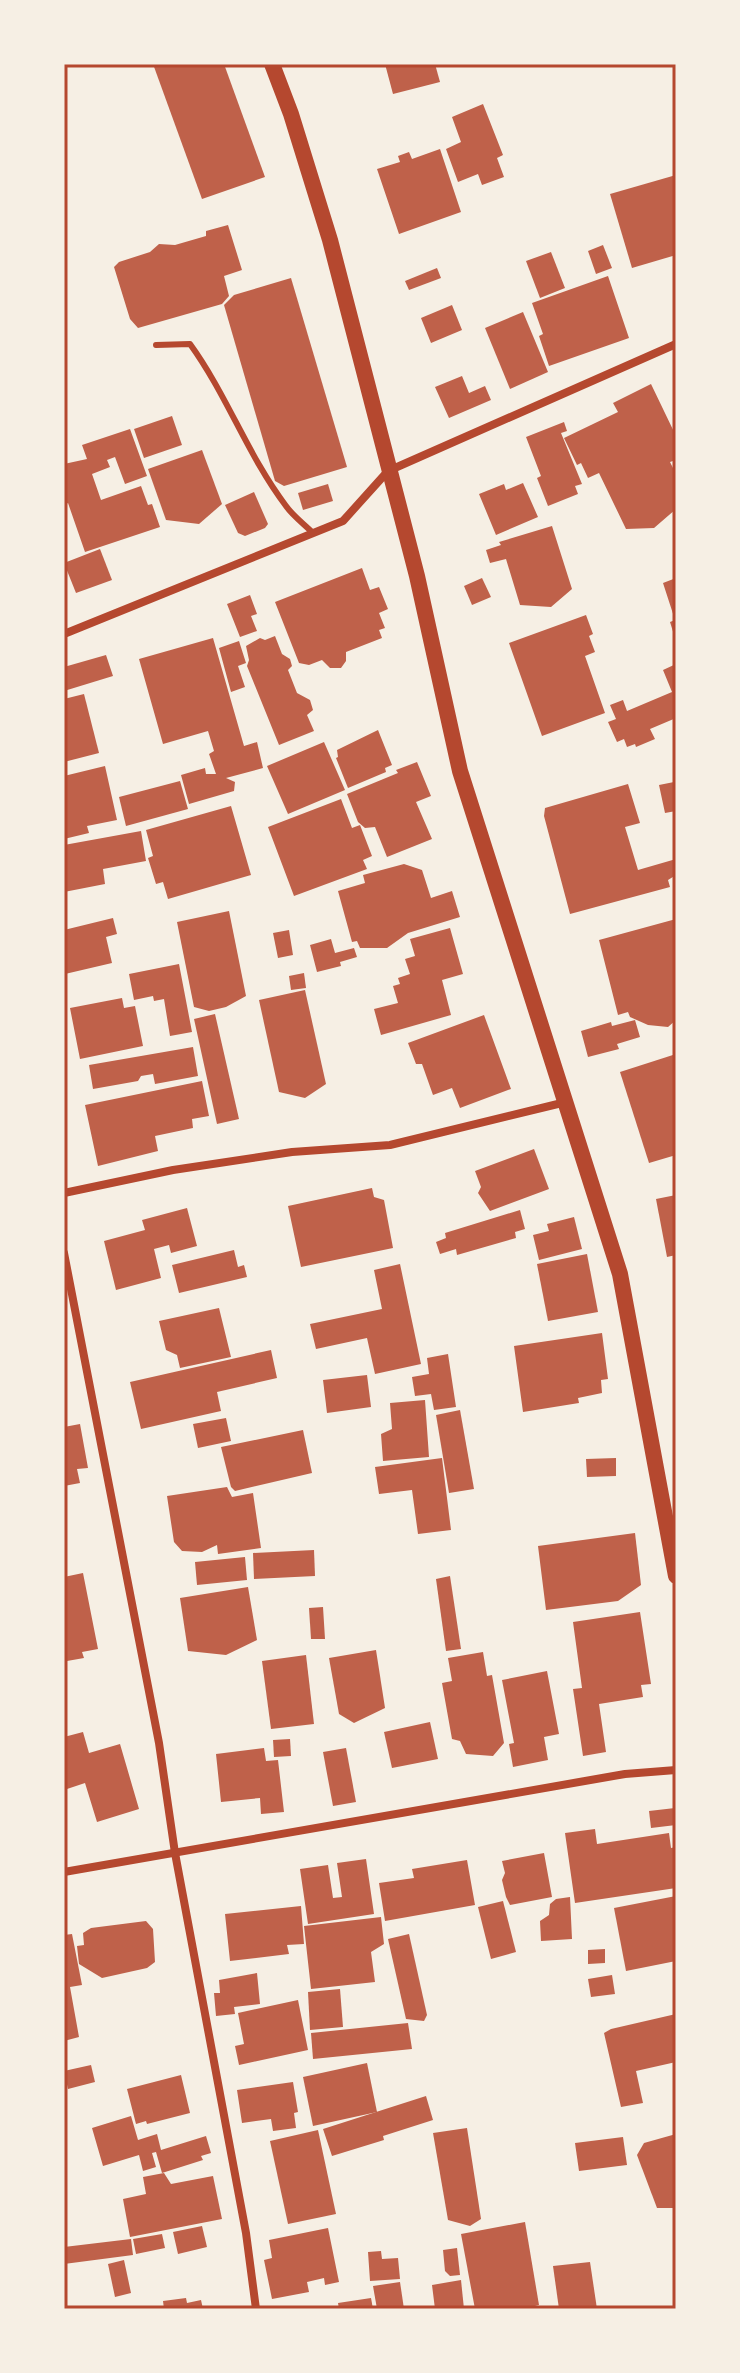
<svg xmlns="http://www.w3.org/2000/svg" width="740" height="2373" font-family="Mulish,sans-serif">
	<rect width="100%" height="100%" fill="#f6efe4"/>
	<g fill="#bf614a">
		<path d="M153,64H224L265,177L202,199Z"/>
		<path d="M385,64H435L440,82L393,94Z"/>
		<path d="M483,104L503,155L497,158L504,177L482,185L478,174L458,182L446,149L461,142L452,117Z"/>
		<path d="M440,149L461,212L399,234L377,169L400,162L398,156L409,152L412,159Z"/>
		<path d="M676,175V255L632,268L610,194Z"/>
		<path d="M228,225L242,270L224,276L229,296L222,304L138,328L130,319L114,267L119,262L150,252L159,244L175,245L206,236V231Z"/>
		<path d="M603,245L612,268L596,274L588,251Z"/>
		<path d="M551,252L565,288L540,298L526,261Z"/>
		<path d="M437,268L441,278L409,290L405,281Z"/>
		<path d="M608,276L629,338L549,366L539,336L543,334L532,303Z"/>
		<path d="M291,278L347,467L284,486L275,481L224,305L234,295Z"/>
		<path d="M452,305L462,330L431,343L421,318Z"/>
		<path d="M523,312L548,372L510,389L485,328Z"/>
		<path d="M462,376L469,393L485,386L491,400L449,418L435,387Z"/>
		<path d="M651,384L676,436V460L670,462L676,474V509L654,528L626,529L599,473L588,478L581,463L577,465L564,438L618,412L613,403Z"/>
		<path d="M172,416L182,445L144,458L134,429Z"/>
		<path d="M564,422L567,431L561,433L582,484L575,486L578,494L548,506L537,478L541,476L526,437Z"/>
		<path d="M130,429L147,476L125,484L115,457L107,460L110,467L92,474L101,500L141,486L148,505L152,504L160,527L85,552L68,503L64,505V464L87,459L82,445Z"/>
		<path d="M202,450L222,504L199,524L166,520L148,469Z"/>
		<path d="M523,483L538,517L496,535L479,494L504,484L506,490Z"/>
		<path d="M328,484L333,501L303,510L298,493Z"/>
		<path d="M254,492L268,524L265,528L245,536L238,533L225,505Z"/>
		<path d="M552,526L572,589L551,607L520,605L506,559L490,563L486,550L501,545L499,542Z"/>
		<path d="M100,549L112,580L76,593L64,563Z"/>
		<path d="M362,568L370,590L379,587L388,609L379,613L385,628L379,630L382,638L346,652V661L341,668H330L322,660L309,665L299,663L275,602Z"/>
		<path d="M482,578L491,597L472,605L464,586Z"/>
		<path d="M676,578V638H675L670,622L675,620L663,583Z"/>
		<path d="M250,595L257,614L251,616L257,631L240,637L227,604Z"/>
		<path d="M586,615L593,634L589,636L595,652L585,656L605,713L542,736L509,643Z"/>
		<path d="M275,636L282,654L290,659L292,666L288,670L297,693L310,700L313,710L307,715L314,731L279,745L247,666L249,660L246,646L260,638L265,640Z"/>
		<path d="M213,638L244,746L257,742L263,768L226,778L235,782L234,791L189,804L181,775L205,768L206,774H216L209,754L214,751L208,731L163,744L139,659Z"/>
		<path d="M239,641L246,663L238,666L245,687L231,692L219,648Z"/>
		<path d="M106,655L113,676L64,691V667Z"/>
		<path d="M676,664V718L650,729L655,739L636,747L635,744L627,747L624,739L617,742L608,722L616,719L610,705L623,700L627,711L672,692L663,670Z"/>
		<path d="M84,694L99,753L64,762V699Z"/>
		<path d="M378,730L392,765L385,768L386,772L348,788L336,758L338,757L337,750Z"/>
		<path d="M324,742L345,790L288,814L267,766Z"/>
		<path d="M417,762L431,796L416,802L432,839L387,857L375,827L365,828L358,822L347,794L398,773L396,770Z"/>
		<path d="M105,766L117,820L87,826L89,833L64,839V776Z"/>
		<path d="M673,777H676V811L665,813L659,785L674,782Z"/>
		<path d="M180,781L188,809L126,826L119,797Z"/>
		<path d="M628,784L640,823L625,827L638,870L676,859V875L668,880L670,887L570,914L544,816L545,808Z"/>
		<path d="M341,799L352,828L360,825L372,856L363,860L367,869L294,896L268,827Z"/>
		<path d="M231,806L251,875L168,899L163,882L156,884L148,858L153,856L146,830Z"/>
		<path d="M141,831L146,861L103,869L105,884L64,892V845Z"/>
		<path d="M404,864L422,870L431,898L452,891L460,917L408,933L387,948H360L357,941L352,942L338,891L365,883L363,875Z"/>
		<path d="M229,911L246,996L226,1007L209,1011L194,1007L177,922Z"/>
		<path d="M113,918L117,934L106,937L112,963L65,974L64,930Z"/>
		<path d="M676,919V1020L668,1027L648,1025L630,1017L628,1012L618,1015L599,940Z"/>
		<path d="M450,928L463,974L442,980L451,1015L381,1035L374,1009L398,1003L393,986L400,984L398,978L410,974L405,959L415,956L410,939Z"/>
		<path d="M289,930L293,955L278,958L273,933Z"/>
		<path d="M331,939L335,953L354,948L357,957L340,962L341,966L317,972L310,945Z"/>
		<path d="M179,964L192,1032L170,1036L164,999L154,1001L153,996L134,1000L129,974Z"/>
		<path d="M304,973L306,988L291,990L289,976Z"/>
		<path d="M305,990L326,1084L305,1098L279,1092L259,1000Z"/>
		<path d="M122,998L124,1008L135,1006L143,1046L80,1059L70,1008Z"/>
		<path d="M215,1014L239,1119L217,1124L194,1019Z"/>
		<path d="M484,1015L511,1089L460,1108L452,1088L433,1095L422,1064H416L408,1043Z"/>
		<path d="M635,1020L640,1037L617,1044L619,1049L588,1057L581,1031L611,1022L612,1026Z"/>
		<path d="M193,1047L198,1076L155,1084L153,1074L141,1076L138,1081L93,1089L89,1065Z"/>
		<path d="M676,1054V1155L649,1163L620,1072Z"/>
		<path d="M202,1081L209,1116L192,1119L193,1128L155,1136L158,1151L98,1166L85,1105Z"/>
		<path d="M534,1149L549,1189L490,1211L478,1193L481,1187L475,1171Z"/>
		<path d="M372,1188L374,1197L384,1200L393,1248L301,1267L288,1206Z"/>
		<path d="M676,1195V1255L667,1257L656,1199Z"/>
		<path d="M187,1208L197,1246L171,1253L169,1245L154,1249L161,1278L116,1290L104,1241L145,1230L142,1220Z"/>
		<path d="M520,1210L525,1229L515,1232L516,1238L457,1255L456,1249L440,1254L436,1242L446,1238L445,1233Z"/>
		<path d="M574,1217L582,1249L539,1260L533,1235L549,1231L547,1224Z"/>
		<path d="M234,1250L238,1267L244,1265L247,1277L179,1293L172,1265Z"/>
		<path d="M587,1254L598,1312L548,1321L537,1264Z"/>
		<path d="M400,1264L421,1364L375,1374L367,1338L316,1349L310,1324L382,1309L374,1270Z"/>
		<path d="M219,1308L231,1357L180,1368L177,1355L166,1350L159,1321Z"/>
		<path d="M602,1333L608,1379L601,1380L602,1393L578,1398L579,1403L523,1412L514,1346Z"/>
		<path d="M271,1350L277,1378L217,1392L221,1411L141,1429L130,1382Z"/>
		<path d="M448,1354L456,1407L434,1410L431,1394L415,1396L412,1377L429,1374L427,1358Z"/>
		<path d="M367,1375L371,1407L327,1413L323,1380Z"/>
		<path d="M425,1400L429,1457L383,1461L381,1434L392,1429L390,1403Z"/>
		<path d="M460,1410L474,1489L449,1493L436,1415Z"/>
		<path d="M226,1418L231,1441L198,1448L193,1424Z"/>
		<path d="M80,1424L88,1468L77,1469L80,1483L64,1486V1427Z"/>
		<path d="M303,1430L312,1473L235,1491L231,1487L221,1447Z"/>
		<path d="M442,1458L451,1530L418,1534L412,1490L379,1494L375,1467Z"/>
		<path d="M616,1458V1476L587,1477L586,1459Z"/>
		<path d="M227,1487L232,1497L253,1493L261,1548L218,1554L217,1545L202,1552L182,1551L174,1542L167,1496Z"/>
		<path d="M635,1533L641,1585L618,1601L546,1610L538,1546Z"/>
		<path d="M314,1550L315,1576L254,1579L253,1553Z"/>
		<path d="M245,1557L247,1580L197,1585L195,1562Z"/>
		<path d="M83,1573L98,1649L82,1652L84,1658L67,1661L66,1656L64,1658V1577Z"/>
		<path d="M450,1576L461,1649L446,1651L436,1579Z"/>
		<path d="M248,1587L257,1640L226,1655L188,1651L180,1598Z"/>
		<path d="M323,1607L325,1639H311L309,1608Z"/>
		<path d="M640,1612L651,1684L641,1685L643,1697L599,1704L606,1752L583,1756L573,1689L582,1688L573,1622Z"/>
		<path d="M376,1650L385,1708L354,1723L339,1714L329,1658Z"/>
		<path d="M483,1652L487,1676L492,1675L504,1743L493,1756L466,1754L460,1741L452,1739L442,1683L452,1681L448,1658Z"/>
		<path d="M306,1655L314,1724L271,1729L262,1661Z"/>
		<path d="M547,1671L559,1734L544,1737L548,1760L513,1767L509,1744L514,1743L502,1680Z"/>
		<path d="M430,1722L438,1759L392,1768L384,1732Z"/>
		<path d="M83,1732L89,1753L120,1744L139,1809L97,1822L85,1783L64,1790V1737Z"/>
		<path d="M290,1739L291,1756L274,1757L273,1740Z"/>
		<path d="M264,1748L266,1761L278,1760L284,1812L261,1814L260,1798L221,1802L216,1754Z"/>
		<path d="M346,1748L356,1802L333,1806L323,1752Z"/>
		<path d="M675,1808L676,1825L651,1828L649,1811Z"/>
		<path d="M595,1829L597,1844L669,1833L671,1848L676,1847V1888L575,1903L565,1833Z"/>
		<path d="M544,1853L552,1897L510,1905L506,1897L502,1880L505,1873L502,1861Z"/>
		<path d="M366,1859L374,1914L308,1924L300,1869L328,1865L333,1898L342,1897L337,1863Z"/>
		<path d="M467,1860L475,1905L385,1921L379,1883L414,1878L412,1869Z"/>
		<path d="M676,1896V1961L626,1971L614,1908Z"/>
		<path d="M570,1897L572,1939L541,1941L540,1921L549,1915L550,1904L556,1899Z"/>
		<path d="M503,1901L516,1952L491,1959L478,1907Z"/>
		<path d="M301,1906L304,1944L287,1945L289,1954L230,1961L225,1914Z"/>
		<path d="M381,1917L384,1944L371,1952L375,1982L311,1989L304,1926Z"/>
		<path d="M146,1921L153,1929L155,1962L147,1968L102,1978L79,1964L77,1946L84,1945L83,1933L91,1928Z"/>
		<path d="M72,1934L82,1985L70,1987L79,2037L64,2041V1935Z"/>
		<path d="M409,1934L427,2015L424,2021L406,2019L388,1939Z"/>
		<path d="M605,1949V1963L588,1964V1950Z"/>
		<path d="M257,1973L260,2004L234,2007L235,2014L216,2016L214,1993H220L219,1980Z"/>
		<path d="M612,1975L615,1994L591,1997L588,1979Z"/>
		<path d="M340,1989L343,2027L310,2030L308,1992Z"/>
		<path d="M298,2000L308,2050L239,2065L235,2046L244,2044L238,2013Z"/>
		<path d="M676,2014V2062L636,2071L643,2103L621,2107L604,2033L611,2029Z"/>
		<path d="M408,2023L412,2049L313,2059L311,2033Z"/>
		<path d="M367,2063L377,2112L313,2126L303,2077Z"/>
		<path d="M91,2065L95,2082L68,2089L64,2071Z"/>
		<path d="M181,2075L190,2113L147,2124L146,2121L136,2124L127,2089Z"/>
		<path d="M293,2082L298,2112L294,2113L296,2128L273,2131L271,2119L242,2123L237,2090Z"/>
		<path d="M426,2096L433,2120L383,2136L384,2140L332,2156L323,2129Z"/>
		<path d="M131,2116L138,2140L157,2134L161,2150L206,2136L211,2153L201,2156L203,2160L162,2173L156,2152L152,2153L156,2167L143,2171L139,2155L103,2166L92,2128Z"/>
		<path d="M467,2128L481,2219L470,2226L448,2220L433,2133Z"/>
		<path d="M318,2130L336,2214L288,2224L270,2141Z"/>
		<path d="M676,2134V2208H657L637,2155L644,2143Z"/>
		<path d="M623,2137L627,2165L579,2171L575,2143Z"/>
		<path d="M164,2173L171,2184L213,2176L222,2219L130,2237L123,2199L146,2194L143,2177Z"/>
		<path d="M525,2222L539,2305L523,2309H475L461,2234Z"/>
		<path d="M202,2226L207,2247L178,2254L173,2232Z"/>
		<path d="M328,2228L339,2282L325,2285L324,2278L307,2282L309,2292L272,2299L264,2260L272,2258L269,2240Z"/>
		<path d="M162,2234L165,2248L136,2254L133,2239Z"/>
		<path d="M131,2239L133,2255L64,2264V2247Z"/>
		<path d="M457,2248L460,2275L450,2276L445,2271L443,2250Z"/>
		<path d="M381,2251L382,2259L398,2258L400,2279L370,2281L368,2252Z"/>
		<path d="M124,2260L131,2293L115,2297L108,2264Z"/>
		<path d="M590,2262L597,2309H559L553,2266Z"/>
		<path d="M461,2280L464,2309H435L432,2285Z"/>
		<path d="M400,2282L404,2309H377L373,2286Z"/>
		<path d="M186,2298L187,2303L201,2300L203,2309H164L163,2301Z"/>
		<path d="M371,2298L373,2309H339L338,2303Z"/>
	</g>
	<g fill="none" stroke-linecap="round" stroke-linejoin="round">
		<path stroke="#b5482f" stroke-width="6" d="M156,345L190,344C227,395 248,456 286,506C293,516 304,524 313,533"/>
		<g stroke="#b5482f" stroke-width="8">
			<path d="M64,634L343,521L388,471L676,344"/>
			<path d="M64,1193L173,1170L292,1152L390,1145L566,1102"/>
			<path d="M64,1253L159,1743L175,1853L246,2233L256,2309"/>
			<path d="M64,1872L625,1774L676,1770"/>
		</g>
		<path stroke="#b5482f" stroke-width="16" d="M272,64L291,114L330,240L417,576L460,771L620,1274L676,1576"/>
	</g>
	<rect width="740" height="2373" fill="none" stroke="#f6efe4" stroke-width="132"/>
	<rect x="66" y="66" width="608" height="2241" fill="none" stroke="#b5482f" stroke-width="3"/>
</svg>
